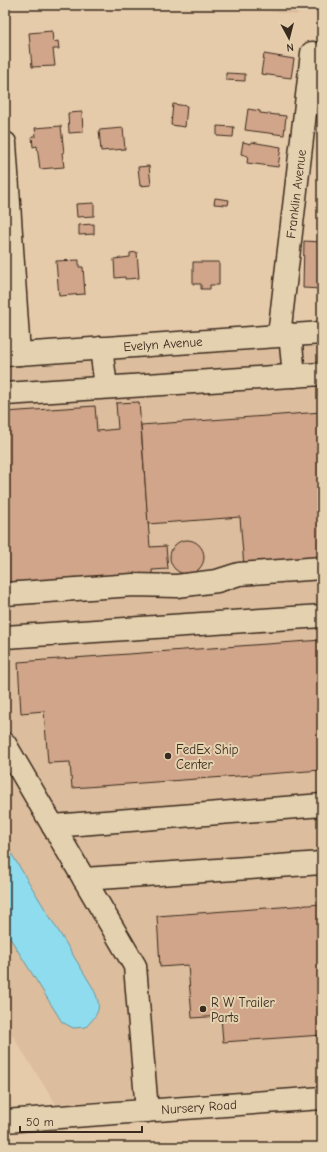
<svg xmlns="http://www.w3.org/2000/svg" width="327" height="1152" font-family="'Comic Neue',sans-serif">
	<rect width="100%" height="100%" fill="#e6cbaa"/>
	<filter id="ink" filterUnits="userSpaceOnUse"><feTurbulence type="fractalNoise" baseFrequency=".025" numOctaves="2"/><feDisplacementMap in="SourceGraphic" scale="8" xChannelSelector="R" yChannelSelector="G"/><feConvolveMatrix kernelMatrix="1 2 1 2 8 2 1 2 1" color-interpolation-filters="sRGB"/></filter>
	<g filter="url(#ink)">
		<g fill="#dcbd9d">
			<path d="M230,5H311L296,15Z"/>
			<path d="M322,346V1085L56,1104L5,1024V368Z"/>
		</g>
		<path fill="#8fdcef" stroke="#6d959b" d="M5,843L93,988C102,1007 100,1012 86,1027L73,1028L62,1022L5,930Z"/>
		<g fill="#d0a589" stroke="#3b2a1e">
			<path d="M52,31L53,42L58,41L59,49H53L55,66L32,67L29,33Z"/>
			<path d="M264,54L294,59L291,78L261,74Z"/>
			<path d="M226,73L245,74V81L226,80Z"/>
			<path d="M173,104L187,106L185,127L171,125Z"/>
			<path d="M248,109L260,111V113L286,116L284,135L245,130Z"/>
			<path d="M82,112L83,132L69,133L68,113Z"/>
			<path d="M61,126L64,153H62L64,167L40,169L37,146L33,147L32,136H36L35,128Z"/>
			<path d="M217,126L234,127L233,137L217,136Z"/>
			<path d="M123,128L125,149L101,151L99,130Z"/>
			<path d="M243,142L251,144V142L281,147L278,167L247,163L248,156L241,154Z"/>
			<path d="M149,166L151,185L140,186L138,167Z"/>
			<path d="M215,198L229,200L228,205L214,204Z"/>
			<path d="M94,203V216L77,217L76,204Z"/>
			<path d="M94,224V234L79,235V225Z"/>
			<path d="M304,241L322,242L321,289L303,288Z"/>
			<path d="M137,252L139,278L126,279H125V277L115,278L114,259L130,257V253Z"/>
			<path d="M79,260V267H83L85,294L59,296L56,261Z"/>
			<path d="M193,262H219V285H210V289H201V284H193Z"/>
			<path d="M139,402L150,547L166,546L168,569L152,570V576L5,587V412L95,406L97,431L118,429L116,403Z"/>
			<path d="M322,412V561L244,567L240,517L148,524L141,425Z"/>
			<circle cx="187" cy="557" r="17"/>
			<path d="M322,640V770L72,788L70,762L48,763L44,711L21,713L18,662Z"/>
			<path d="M322,904V1035L223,1042L221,1016L192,1018L188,965L160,967L157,916Z"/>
		</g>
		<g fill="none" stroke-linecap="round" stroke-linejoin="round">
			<g stroke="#3b2a1e" stroke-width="25">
				<g id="minor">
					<path d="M5,143L19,354"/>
					<path d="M290,334L294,376"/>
					<path d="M279,335L312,53"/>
					<path d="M101,348L106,387"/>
					<path d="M5,355L322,333"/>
					<path d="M5,394L322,374"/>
					<path d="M5,594L133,585L177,586L217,581L239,574L322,568"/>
					<path d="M5,637L322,616"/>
					<path d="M5,744L135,966L147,1111"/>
					<path d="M53,826L322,805"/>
					<path d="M84,879L322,863"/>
				</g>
			</g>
			<g stroke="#3b2a1e" stroke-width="25">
				<path id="major" d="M5,1121L322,1098"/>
			</g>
			<use href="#minor" stroke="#e4d1af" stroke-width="22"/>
			<use href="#major" stroke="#e4d1af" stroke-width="22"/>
		</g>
	</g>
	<g fill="#3b2a1e" stroke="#e4d1af" stroke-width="1.5">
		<circle cx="168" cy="756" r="4"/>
		<circle cx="203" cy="1009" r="4"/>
	</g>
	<g text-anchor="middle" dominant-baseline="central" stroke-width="4" stroke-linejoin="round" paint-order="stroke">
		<g font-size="13" fill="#3b2a1e" stroke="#e4d1af">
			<text transform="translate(296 194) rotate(-83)">Franklin Avenue</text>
			<text transform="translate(163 344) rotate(-4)">Evelyn Avenue</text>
			<text transform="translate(199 1107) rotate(-4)">Nursery Road</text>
		</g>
		<g font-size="13" fill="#3b2a1e" stroke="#e4d1af" text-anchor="start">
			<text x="176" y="749">FedEx Ship<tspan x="176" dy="15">Center</tspan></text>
			<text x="211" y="1002">R W Trailer<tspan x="211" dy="15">Parts</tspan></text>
		</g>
	</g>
	<rect width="327" height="1152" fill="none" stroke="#e4d1af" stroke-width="20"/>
	<rect x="10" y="10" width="307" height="1132" fill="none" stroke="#3b2a1e" stroke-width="1.5" filter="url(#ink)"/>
	<g transform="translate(289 38) rotate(173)" stroke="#e4d1af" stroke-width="3" paint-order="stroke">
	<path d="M0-3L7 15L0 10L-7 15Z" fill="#3b2a1e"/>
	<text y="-6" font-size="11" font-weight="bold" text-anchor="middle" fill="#3b2a1e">N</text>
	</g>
	<path d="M20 1126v6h122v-6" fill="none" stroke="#3b2a1e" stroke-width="2"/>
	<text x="26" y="1126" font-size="12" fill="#3b2a1e" stroke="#e4d1af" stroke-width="3" paint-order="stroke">50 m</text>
</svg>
